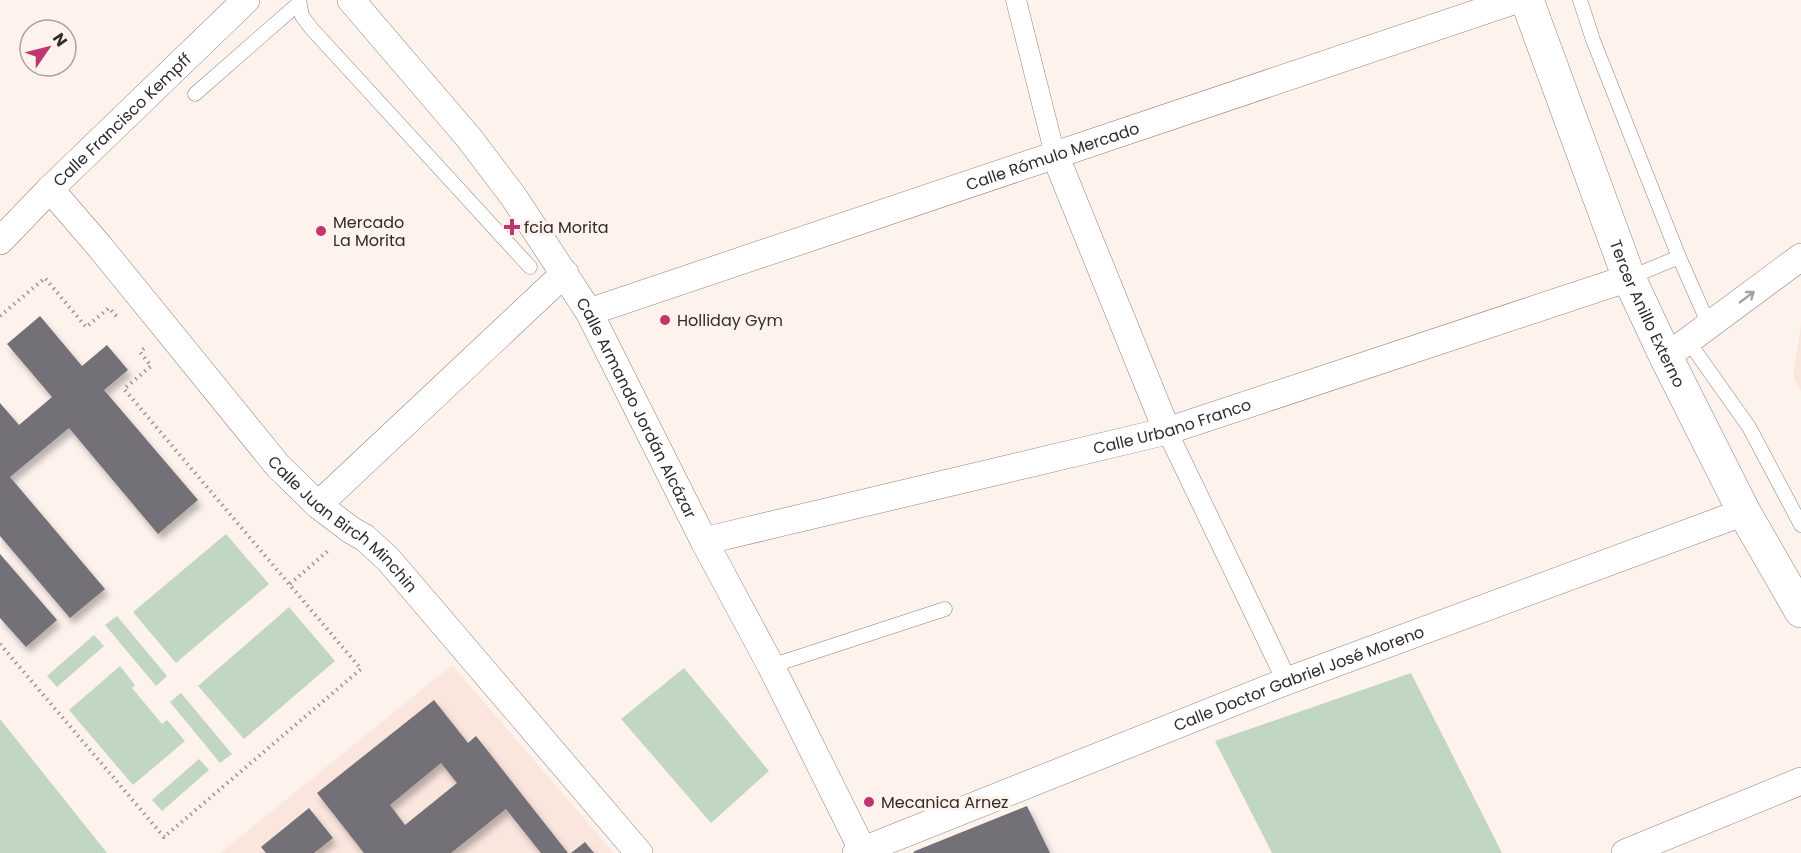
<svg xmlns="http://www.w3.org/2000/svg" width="1801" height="853" font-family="Poppins,sans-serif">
	<defs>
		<filter id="shadow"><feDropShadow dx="3.5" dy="6" stdDeviation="3" flood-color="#0004"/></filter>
	</defs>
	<rect width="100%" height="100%" fill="#fef2ed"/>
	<g fill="#fbe6de">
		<path d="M1801,325V391L1793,376Z"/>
		<path d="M452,665L614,853H220Z"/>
	</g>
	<g fill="#c1d7c2">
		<path d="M226,534L269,584L176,663L133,612Z"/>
		<path d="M289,607L335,661L244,739L198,686Z"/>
		<path d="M117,616L167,676L156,686L105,625Z"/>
		<path d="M94,635L104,646L57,687L47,676Z"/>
		<path d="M120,666L135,685L132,688L162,724L167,720L185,741L133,785L69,710Z"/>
		<path d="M684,668L769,771L711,823L621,719Z"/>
		<path d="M1411,673L1502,853H1272L1215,741Z"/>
		<path d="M181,693L232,754L220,763L170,702Z"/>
		<path d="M0,719L107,853H0Z"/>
		<path d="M199,759L209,770L162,811L152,800Z"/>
	</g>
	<g fill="#736f78" fill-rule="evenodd" filter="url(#shadow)">
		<path d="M40,316L82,366L107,345L128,370L104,390L198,500L158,534L69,428L10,477L105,589L70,618L0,536V403L19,425L52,397L7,344Z"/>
		<path d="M0,554L57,620L26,647L0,618Z"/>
		<path d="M434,700L468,743L476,736L568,853H541L506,809L451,853H364L317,793ZM441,763L457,783L405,825L390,805Z"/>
		<path d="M1027,806L1050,853H913L915,851Z"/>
		<path d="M309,808L333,838L314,853H266L261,847Z"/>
		<path d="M585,842L594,853H571Z"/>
	</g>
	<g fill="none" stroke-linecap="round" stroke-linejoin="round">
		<g stroke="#8e827e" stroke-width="15">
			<g id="service">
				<path d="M299,0L302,16L311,28L530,267"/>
				<path d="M1580,0L1593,40L1679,257L1709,325"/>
				<path d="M195,94L299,3"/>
				<path d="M1629,278L1679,257"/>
				<path d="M1688,341L1749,427L1801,525"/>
				<path d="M771,666L945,609"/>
			</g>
		</g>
		<g stroke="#8e827e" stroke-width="21">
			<g id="pedestrian">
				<path d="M1016,0L1055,155"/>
				<path d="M1167,431L1287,681"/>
			</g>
		</g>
		<g stroke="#8e827e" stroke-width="28">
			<g id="minor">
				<path id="s1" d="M351,0L469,138L513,196L589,312L704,541L771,666L864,853"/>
				<path d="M1055,155L1167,431"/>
				<path id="s2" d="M50,189L100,247L278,466L318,505L351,530L365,538L388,559L639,853"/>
				<path id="s3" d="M0,241L50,189L246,0"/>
				<path id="s4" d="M589,312L1516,0"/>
				<path d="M1666,357L1801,257"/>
				<path d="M318,505L565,273"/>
				<path id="s5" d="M704,541L1167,431L1629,278"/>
				<path id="s6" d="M856,853L1287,681L1744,512"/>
				<path d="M1625,853L1801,781"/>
			</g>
		</g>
		<g stroke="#8e827e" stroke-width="34">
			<g id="tertiary">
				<path id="s7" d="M1527,0L1629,278L1666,357L1744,512L1801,611"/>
			</g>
		</g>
		<g stroke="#9d9591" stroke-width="4" stroke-dasharray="1.5 4.5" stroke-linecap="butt">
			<path d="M0,316L45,278L86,327L109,308L119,319"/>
			<path d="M290,584L330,549"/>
			<path d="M0,644L164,837L361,669L124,389L151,366L140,352L147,346"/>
		</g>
		<use href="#service" stroke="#fff" stroke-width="14"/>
		<use href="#pedestrian" stroke="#fff" stroke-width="20"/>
		<use href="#minor" stroke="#fff" stroke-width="27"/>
		<use href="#tertiary" stroke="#fff" stroke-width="33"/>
	</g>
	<defs><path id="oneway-shaft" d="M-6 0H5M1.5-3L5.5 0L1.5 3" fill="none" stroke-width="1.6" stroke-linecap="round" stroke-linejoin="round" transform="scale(1.5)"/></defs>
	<use stroke="#a2a0a0" href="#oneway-shaft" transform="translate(1747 297) rotate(-37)"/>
	<g fill="#c0366e" stroke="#fef2ed" stroke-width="2">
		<path d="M509 218h6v6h6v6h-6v6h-6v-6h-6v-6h6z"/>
		<circle cx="321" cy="231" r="6"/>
		<circle cx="665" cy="320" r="6"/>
		<circle cx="869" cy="802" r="6"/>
	</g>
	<g text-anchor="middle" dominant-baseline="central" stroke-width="6" stroke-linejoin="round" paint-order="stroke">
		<g font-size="16" fill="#312c2b" stroke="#fef2ed">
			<text stroke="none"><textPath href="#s3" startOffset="172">Calle Francisco Kempff</textPath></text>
			<text stroke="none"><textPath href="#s4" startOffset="489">Calle Rómulo Mercado</textPath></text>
			<text stroke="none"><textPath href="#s7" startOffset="336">Tercer Anillo Externo</textPath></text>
			<text stroke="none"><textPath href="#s1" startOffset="500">Calle Armando Jordán Alcázar</textPath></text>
			<text stroke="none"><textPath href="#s5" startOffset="482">Calle Urbano Franco</textPath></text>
			<text stroke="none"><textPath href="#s2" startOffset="446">Calle Juan Birch Minchin</textPath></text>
			<text stroke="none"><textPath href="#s6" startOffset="476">Calle Doctor Gabriel José Moreno</textPath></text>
		</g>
		<g font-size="16" fill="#312c2b" stroke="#fef2ed" text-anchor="start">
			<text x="333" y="222">Mercado<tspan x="333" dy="18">La Morita</tspan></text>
			<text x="524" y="227">fcia Morita</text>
			<text x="677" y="320">Holliday Gym</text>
			<text x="881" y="802">Mecanica Arnez</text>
		</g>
	</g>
	<g transform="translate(48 48) rotate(55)"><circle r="28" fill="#fef2ed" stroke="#aca39f" stroke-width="1.5"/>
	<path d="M0-4.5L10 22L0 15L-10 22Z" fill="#c0366e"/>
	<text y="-9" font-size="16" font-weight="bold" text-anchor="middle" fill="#312c2b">N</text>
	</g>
</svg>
